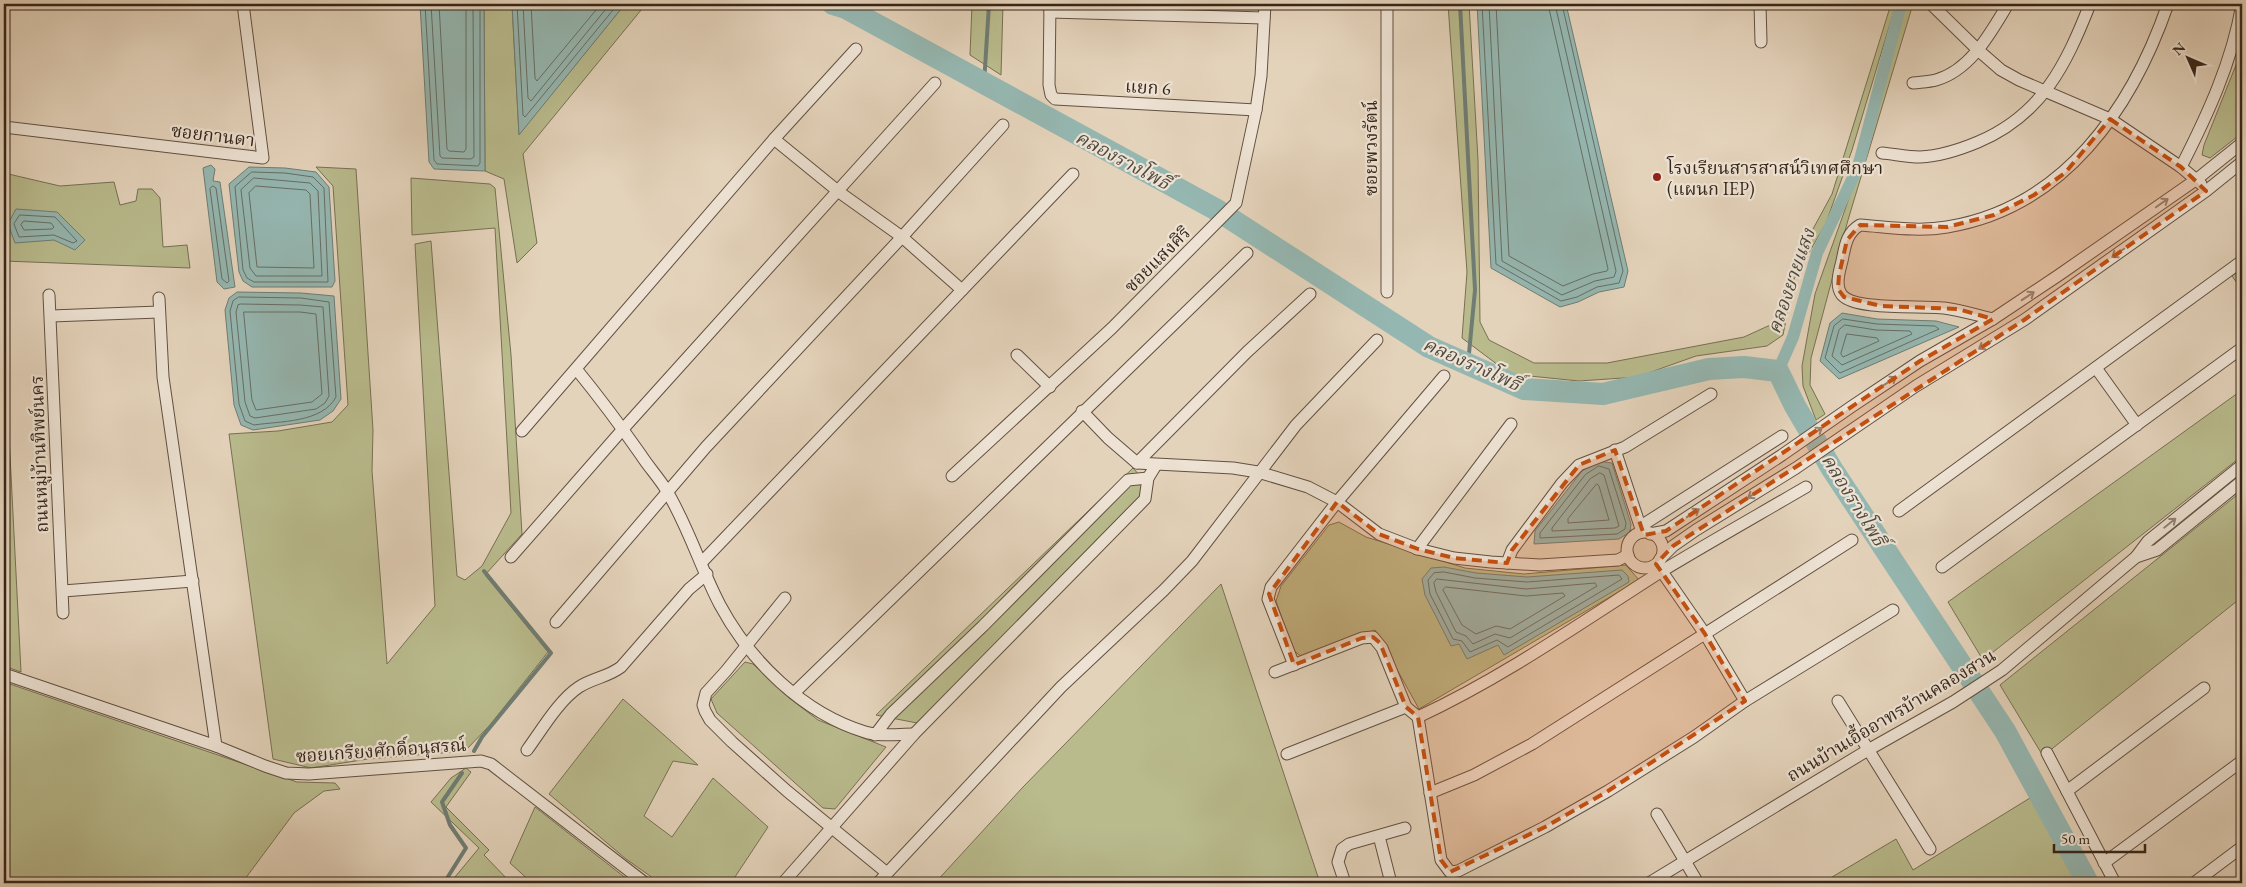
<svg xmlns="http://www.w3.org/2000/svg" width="2246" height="887" font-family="'EB Garamond','Noto Serif Thai',serif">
	<rect width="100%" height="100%" fill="#e4d3bb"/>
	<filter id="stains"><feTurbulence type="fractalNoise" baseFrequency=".004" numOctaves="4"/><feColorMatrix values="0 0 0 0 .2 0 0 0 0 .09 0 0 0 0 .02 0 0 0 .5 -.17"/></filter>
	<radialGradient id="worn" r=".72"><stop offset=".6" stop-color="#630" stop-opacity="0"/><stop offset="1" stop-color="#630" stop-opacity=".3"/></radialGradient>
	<g fill="#b9bb8d" stroke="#787053">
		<path d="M484,4H512L519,134L625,4H646L523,154L537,243L517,263L504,179L485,171Z"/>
		<path d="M972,4H1003L1001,75L970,55Z"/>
		<path d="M1448,4H1469L1478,160L1480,322L1489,340L1534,363H1607L1744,337L1768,326L1778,325L1788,275L1832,194L1891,4H1896L1852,150L1826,223L1794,279L1783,335L1767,346L1696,356L1637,377L1579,381L1510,374L1462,338L1467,272Z"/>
		<path d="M1904,4H1913L1848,220L1811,358L1810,385L1825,414L1816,420L1803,386L1802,366L1815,294L1853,187Z"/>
		<path d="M2242,50V133L2210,158L2202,155L2204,145Z"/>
		<path d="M316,167L356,169L373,430L372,471L387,664L435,606L415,244L431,241L457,576L465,580L482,566L511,513L495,228L412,235L411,178L490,184L495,188L511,355L522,534L485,575L548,652L490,725L465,751L368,759L311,768L273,759L229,434L278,431L332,422L348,405L333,186Z"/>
		<path d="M4,173L60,186L114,182L120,205L136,201L138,189H152L160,198L163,247L187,245L190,268L4,261Z"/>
		<path d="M2242,268V290L2232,276Z"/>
		<path d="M4,336L21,672L4,666Z"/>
		<path d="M2242,390V456L1983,660L1948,602Z"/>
		<path d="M1133,468L1152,489L917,723L876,715Z"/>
		<path d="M2242,491V597L2043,756L2000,685Z"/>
		<path d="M1339,522L1366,537L1465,568L1524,574L1626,565L1639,580L1419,709L1375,630L1302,657L1293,650L1276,601L1281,586L1329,525Z"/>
		<path d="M1221,584L1320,883H935L1023,787Z"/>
		<path d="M745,662L753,664L788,697L818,720L886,747L835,809L823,808L717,713L711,699Z"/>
		<path d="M4,682L297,782L335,783L340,789L324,791L294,813L242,883H4Z"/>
		<path d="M623,699L698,765L673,761L644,816L672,837L713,778L768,827L731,883H660L626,859L549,794Z"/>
		<path d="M466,768L471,772L446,807L489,850L484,855L511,883H450L479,848L431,802L451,778Z"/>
		<path d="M2030,798L2070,864L2079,883H1822L1896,839L1913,870Z"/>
		<path d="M535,807L632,883H532L510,863Z"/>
	</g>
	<g fill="#95b7b1" stroke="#6f7d74">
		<path d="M420,4H484L485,171L434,169L429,162Z"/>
		<path d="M512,4H625L519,135Z"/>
		<path d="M1477,4H1566L1628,271L1624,287L1599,292L1578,302L1560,307L1491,268Z"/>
		<path d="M211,165L215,169L213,181L220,182L235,287L224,289L217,282L203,168Z"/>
		<path d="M249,167L285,168L316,172L329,187L335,281L332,287H252L243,281L239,272L229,184Z"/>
		<path d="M16,209L57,212L85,240L75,250L54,240L15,243L8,224Z"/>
		<path d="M237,292L301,293L334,296L341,399L333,411L320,420L253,430L241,425L234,405L225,310L229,298Z"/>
		<path d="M1842,313L1877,319L1936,321L1959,327L1839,379L1820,361L1830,323Z"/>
		<path d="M1598,461L1612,463L1631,524L1630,532L1619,539L1534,544L1535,531L1582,471Z"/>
		<path d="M1444,567L1476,573L1527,577L1622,570L1628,576L1629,582L1504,655L1498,645L1467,659L1459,644L1451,646L1425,595L1422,579L1431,568Z"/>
	</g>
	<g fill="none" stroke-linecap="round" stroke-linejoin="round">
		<g stroke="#666e65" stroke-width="1">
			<path d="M425,4L434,160L437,164L478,166L480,163V4"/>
			<path d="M431,4L440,156L442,158L471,159L474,157L473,4"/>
			<path d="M439,4L447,149L449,151L464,152L466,149V4"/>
			<path d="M517,4L523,115L525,117L618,4"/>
			<path d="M523,4L528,98L531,101L610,4"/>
			<path d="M531,4L535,78L537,81L601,4"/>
			<path d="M1482,4L1496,264L1561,301L1577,297L1597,287L1619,283L1623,271L1562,4"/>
			<path d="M1489,4L1502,261L1562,295L1595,281L1614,277L1616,271L1555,4"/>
			<path d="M1496,4L1509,256L1563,286L1593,274L1607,271L1608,269L1548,4"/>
			<path d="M252,172L285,173L313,177L324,188L328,282H254L247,278L243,270L235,187Z"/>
			<path d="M254,178L310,183L318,191L322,276H256L250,268L241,190Z"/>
			<path d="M213,186L216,188L229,281L227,283L222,279L210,189Z"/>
			<path d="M256,186L306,190L310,194L314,268L257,267L249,193Z"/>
			<path d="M20,215L55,217L77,241L73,243L54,235L19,237L14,224Z"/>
			<path d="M24,221L51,223L54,227L52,229L24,230L21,225Z"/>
			<path d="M239,297L301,298L329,302L336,397C322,423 280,421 254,425L245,421L239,404L230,311L233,301Z"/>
			<path d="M241,304L300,305L323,307L329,396L325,403L316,409L255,418L250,416L245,402L236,312L238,305Z"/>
			<path d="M244,312H300L316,314L322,394L312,402L256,410L252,400Z"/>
			<path d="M1843,319L1877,324L1935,326L1939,329L1840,373L1825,358L1834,326Z"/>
			<path d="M1845,325L1876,330L1910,331L1912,334L1842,365L1832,356L1839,330Z"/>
			<path d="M1847,334L1877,338L1879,341L1843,357L1841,354Z"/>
			<path d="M1599,466L1609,469L1626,523L1625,529L1617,534L1540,538V533L1585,475Z"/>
			<path d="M1600,473L1604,475L1619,526L1615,528L1552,531V528L1590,479Z"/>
			<path d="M1597,484L1599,486L1609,520L1568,523V519Z"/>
			<path d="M1444,572L1475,578L1527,582L1619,575L1622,579L1508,647L1497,640L1470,652L1462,641L1453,639L1430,594L1428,580L1434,573Z"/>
			<path d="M1437,579L1526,589L1595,583L1597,586L1510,638L1495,634L1473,644L1466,636L1456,632L1436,592L1434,583Z"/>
			<path d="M1446,587L1526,596L1563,593L1565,596L1510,629L1496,626L1476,634L1462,625L1443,590Z"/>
		</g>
		<g stroke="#6f7d74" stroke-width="4">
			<path d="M1460,4L1475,290L1468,364"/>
			<path d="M984,84L989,4"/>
			<path d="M474,751L482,737L551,653L484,571"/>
			<path d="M444,883L466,848L450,825L442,802L462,773"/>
		</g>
		<path stroke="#95b7b1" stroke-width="12" d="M1778,371L1793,337L1817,253L1858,167L1901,4"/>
		<path stroke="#95b7b1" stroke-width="22" d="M833,4L846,8L1217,210L1429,347L1524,389L1603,394L1709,369L1744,367L1778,371L1795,406L1832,469L2005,731L2088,883"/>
		<g stroke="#625042" stroke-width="13">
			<g id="minor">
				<path d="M1050,4L1049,85L1051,95L1055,99L1256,110"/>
				<path d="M1760,4L1761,42"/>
				<path d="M1931,4L1978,50L2001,70L2019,80L2110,119L2181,167L2201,184"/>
				<path d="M1050,12L1264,18"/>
				<path d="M1913,83C1921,82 1929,82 1936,80C1971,70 1991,32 2008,4"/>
				<path d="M4,127L263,158L243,4"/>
				<path d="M774,139L839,192L902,237L962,290"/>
				<path d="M1882,153C1894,154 1907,157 1920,157C1941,156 1959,150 1978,142C2042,115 2066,65 2090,4"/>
				<path d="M2181,167C2208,114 2232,62 2242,4"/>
				<path d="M1387,292V4"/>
				<path d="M49,295L63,613"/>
				<path d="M159,298L163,377L216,746"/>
				<path d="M51,316L159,312"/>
				<path d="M1993,319C1976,315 1960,310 1944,308C1922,305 1856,311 1842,295C1835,286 1839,272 1842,261C1845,247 1846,233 1860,225C1889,227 1918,232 1947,227C2064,208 2132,108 2168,4"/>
				<path d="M1017,355L1050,387"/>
				<path d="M2096,368L2137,425"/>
				<path d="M577,370C599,397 620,425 641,455C648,466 658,477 665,488C688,525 700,567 720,605C750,661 803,713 865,732C880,737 898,734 914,734"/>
				<path d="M1082,411L1108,438L1137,463L1233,468L1258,472L1308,487L1337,502L1379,534L1418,549L1454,558L1491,562L1540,565L1618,560L1628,555"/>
				<path d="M522,431L774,139L856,49"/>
				<path d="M1615,450L1642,532"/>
				<path d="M1137,463L1247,352L1310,294"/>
				<path d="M952,476L1112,328L1236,203L1256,110L1261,76L1265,4"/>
				<path d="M1899,511L2242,261"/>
				<path d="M1641,526L1782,436"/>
				<circle cx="1645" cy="550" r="18"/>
				<path d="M1650,534L1666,531L1782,455L1851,407L1920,361L1993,319L2059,275L2197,179L2242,143"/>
				<path d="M1417,549L1511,424"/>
				<path d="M511,557L623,429L935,83"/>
				<path d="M2136,557L2157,550L2242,481"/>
				<path d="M1660,559L1673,546L1696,530L1796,468L1916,386L2024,320L2206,191L2242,162"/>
				<path d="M702,562L1073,174"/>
				<path d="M1507,563L1512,550L1562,483L1579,465L1625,447L1711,394"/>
				<path d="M1658,566L1705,634L1745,701"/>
				<path d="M1942,567L2242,348"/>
				<path d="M63,591L193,581"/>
				<path d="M785,598L726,671L706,693L703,705L705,711L710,720L732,742L787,791L887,873"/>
				<path d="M556,622L706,447L902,237L1003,125"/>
				<path d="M1294,665L1268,599L1271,587L1337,502L1444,376"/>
				<path d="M1275,672L1362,638L1373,637L1382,648L1406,707"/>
				<path d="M4,674L216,746L265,766L286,773L309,774L481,761L491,764L645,883"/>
				<path d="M794,693L1247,253"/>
				<path d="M1838,701L1930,849"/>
				<path d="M1418,717C1504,677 1582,622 1662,571C1710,542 1758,515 1806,487"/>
				<path d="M875,735L891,714L983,626L1128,480L1148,478"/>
				<path d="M527,750C541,731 559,700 579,687C593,678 608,677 621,667L689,589L707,574"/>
				<path d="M2047,753L2115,883"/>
				<path d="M1287,754L1406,707L1418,717L1441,860L1450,872L1458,871L1545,827L1608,791L1694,737L1745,701L1893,610"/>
				<path d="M2067,791L2204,688"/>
				<path d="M1430,793L1474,775L1532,744L1852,540"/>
				<path d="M1657,814L1698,883"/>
				<path d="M1379,836L1391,883"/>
				<path d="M2104,863L2242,761"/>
				<path d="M783,883L914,734L1145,499L1148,478L1156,465"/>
				<path d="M878,883L1061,687L1164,590L1192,561L1296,425L1377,340"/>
				<path d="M1345,883L1338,862L1342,849L1349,844L1405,828"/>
				<path d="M1649,883L1868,750L1953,702L2002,670L2136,557L2148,541L2242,465"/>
				<path d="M2194,883L2242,847"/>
			</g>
		</g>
		<use href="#minor" stroke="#ede2d3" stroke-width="11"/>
	</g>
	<defs><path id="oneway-shaft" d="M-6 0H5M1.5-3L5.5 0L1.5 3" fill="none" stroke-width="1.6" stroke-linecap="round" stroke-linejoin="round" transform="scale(1.25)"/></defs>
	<g stroke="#928476">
		<use href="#oneway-shaft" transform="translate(2162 203) rotate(-35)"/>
		<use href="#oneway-shaft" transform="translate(2118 253) rotate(145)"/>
		<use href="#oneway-shaft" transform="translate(2028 296) rotate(-33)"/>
		<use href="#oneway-shaft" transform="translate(1985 345) rotate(148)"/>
		<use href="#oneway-shaft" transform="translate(1890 381) rotate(-33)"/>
		<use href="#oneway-shaft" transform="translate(1816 432) rotate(-35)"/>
		<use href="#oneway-shaft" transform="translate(1754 494) rotate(148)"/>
		<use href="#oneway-shaft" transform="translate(1693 513) rotate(-33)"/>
		<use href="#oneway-shaft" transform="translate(2170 523) rotate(-39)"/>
	</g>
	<path fill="#c44f0f" fill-opacity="0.2" stroke="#c44f0f" stroke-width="4" stroke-dasharray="10 6" stroke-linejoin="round" d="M2110,119L2181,167L2206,191L2024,320L1673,546L1656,564L1705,634L1745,701L1608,791L1545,827L1450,872L1441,860L1418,717L1406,707L1380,643L1373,637L1362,638L1294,665L1269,594L1337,502L1379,534L1418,549L1454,558L1507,563L1512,550L1579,465L1615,450L1644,535L1666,531L1920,361L1993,319L1958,309L1881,306L1844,297L1838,289L1839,275L1847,240L1860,225L1947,227L1994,215L2034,195L2065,173Z"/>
	<circle fill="#8f2418" stroke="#ede2d3" stroke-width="2" cx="1657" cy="177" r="5"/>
	<g text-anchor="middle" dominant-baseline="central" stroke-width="4.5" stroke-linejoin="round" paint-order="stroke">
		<g font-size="18" fill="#362519" stroke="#ede2d3">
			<text transform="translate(1148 87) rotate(3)">แยก 6</text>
			<text transform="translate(213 135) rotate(7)">ซอยกานดา</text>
			<text transform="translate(1370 148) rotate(-90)">ซอยพวงรัตน์</text>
			<text transform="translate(1157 259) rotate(-45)">ซอยแสงศิริ</text>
			<text transform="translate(39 454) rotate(-92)">ถนนหมู่บ้านทิพย์นคร</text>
			<text transform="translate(1891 715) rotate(-31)">ถนนบ้านเอื้ออาทรบ้านคลองสวน</text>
			<text transform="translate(381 750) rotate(-4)">ซอยเกรียงศักดิ์อนุสรณ์</text>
		</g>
		<g font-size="18" fill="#362519" stroke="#ede2d3" text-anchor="start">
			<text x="1667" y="167">โรงเรียนสารสาสน์วิเทศศึกษา<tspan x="1667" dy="21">(แผนก IEP)</tspan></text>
		</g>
		<g font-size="19" font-style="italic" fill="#4e4a3f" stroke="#ede2d3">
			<text transform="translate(1123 160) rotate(28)">คลองรางโพธิ์</text>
			<text transform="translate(1791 281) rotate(-71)">คลองยายแสง</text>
			<text transform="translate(1472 364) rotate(24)">คลองรางโพธิ์</text>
			<text transform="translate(1854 500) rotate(58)">คลองรางโพธิ์</text>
		</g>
	</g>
	<rect width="2246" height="887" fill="none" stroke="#e4d3bb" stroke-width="20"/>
	<rect x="5" y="5" width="2236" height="877" fill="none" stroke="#362519" stroke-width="2.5"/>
	<rect x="10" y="10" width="2226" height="867" fill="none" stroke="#362519"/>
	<g transform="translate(2188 58) rotate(315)" stroke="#ede2d3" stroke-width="4" paint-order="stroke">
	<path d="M0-4L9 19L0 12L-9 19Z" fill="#362519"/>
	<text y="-8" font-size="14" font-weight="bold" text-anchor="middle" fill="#362519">N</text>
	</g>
	<path d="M2054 844v8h91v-8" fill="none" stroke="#362519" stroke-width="2.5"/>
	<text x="2061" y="844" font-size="15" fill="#362519" stroke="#ede2d3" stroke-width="4" paint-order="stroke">50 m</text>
	<rect width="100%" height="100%" filter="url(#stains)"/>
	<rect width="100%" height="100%" fill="url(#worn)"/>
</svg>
